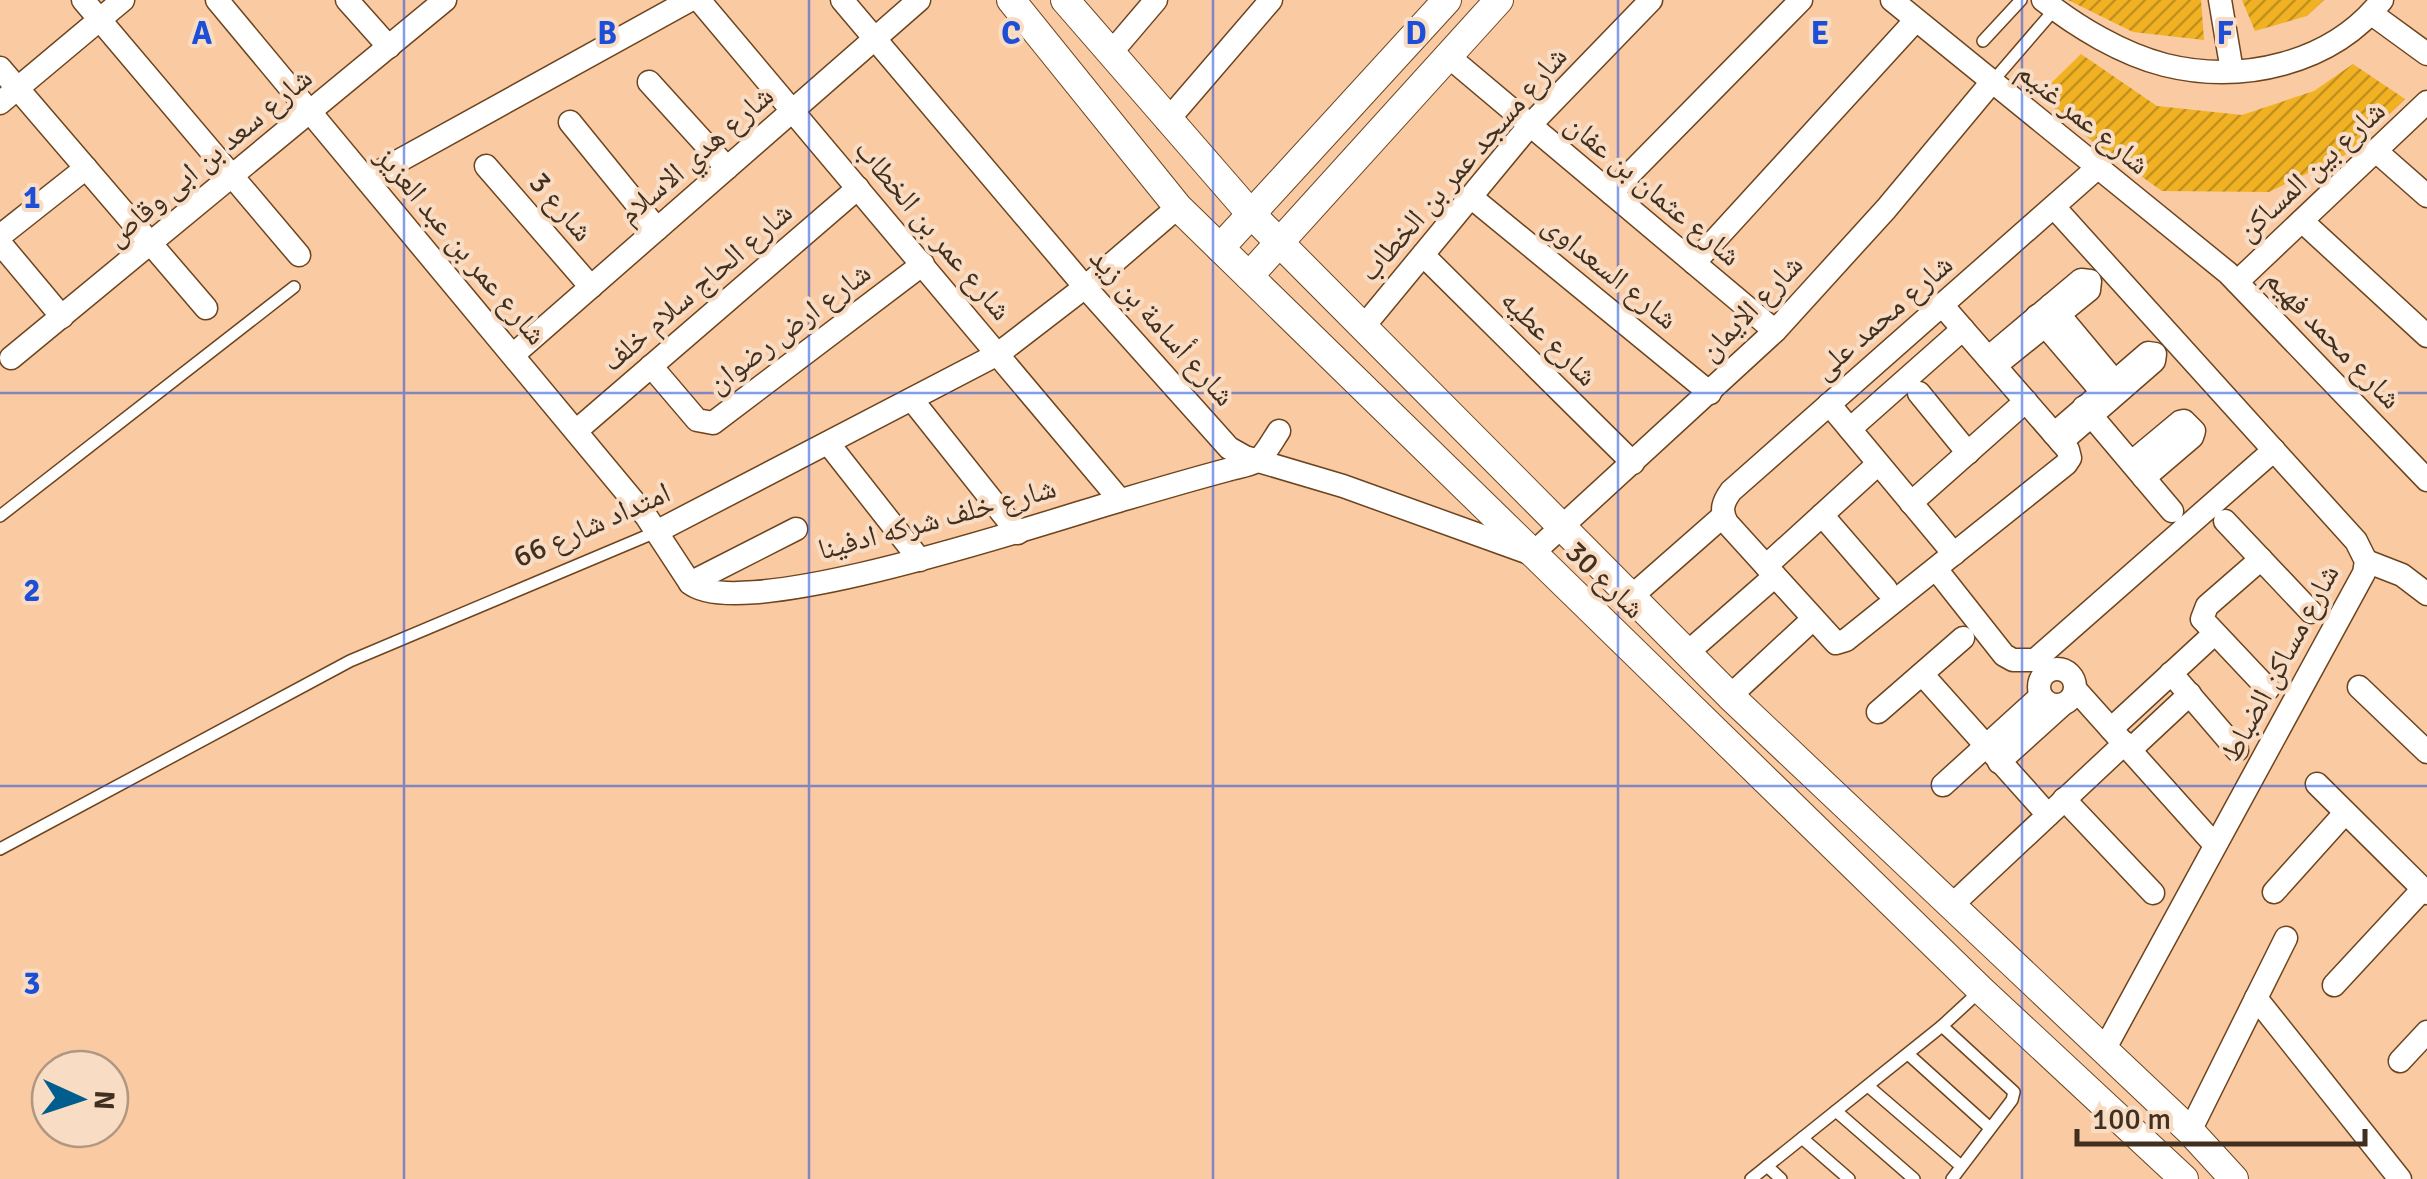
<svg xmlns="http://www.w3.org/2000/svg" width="2427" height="1179" font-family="Signika,'Noto Naskh Arabic',sans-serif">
	<defs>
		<pattern id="building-hatch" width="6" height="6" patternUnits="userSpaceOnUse" patternTransform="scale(2.5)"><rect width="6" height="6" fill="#f0b122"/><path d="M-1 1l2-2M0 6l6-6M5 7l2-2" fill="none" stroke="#c4901d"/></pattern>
	</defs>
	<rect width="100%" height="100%" fill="#facaa2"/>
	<g fill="url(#building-hatch)">
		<path d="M2068,0H2201L2204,40L2133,32Z"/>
		<path d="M2242,0H2324L2307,16L2255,31Z"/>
		<path d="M2081,54L2157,106L2242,115L2314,91L2353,64L2405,99L2349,153L2269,192L2162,191L2093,142L2039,95Z"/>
	</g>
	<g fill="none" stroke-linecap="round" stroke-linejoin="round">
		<g stroke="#6c441e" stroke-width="14">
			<g id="service">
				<path d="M1983,41L2021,0"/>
				<path d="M1992,82L2055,9"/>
				<path d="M0,516L294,287"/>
				<path d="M0,849L350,661L656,532"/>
				<path d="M1942,1026L2014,1092L2012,1100L1952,1179"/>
				<path d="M1908,1054L1990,1128"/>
				<path d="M1868,1086L1961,1166"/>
				<path d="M1836,1111L1914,1179"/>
				<path d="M1802,1138L1849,1179"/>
				<path d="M1767,1166L1781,1179"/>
				<path d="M1751,1179L1942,1026L1981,990"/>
			</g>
		</g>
		<g stroke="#6c441e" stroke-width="25">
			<g id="minor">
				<path d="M83,0L299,255"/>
				<path d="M217,0L646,516L690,583C741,626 1055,519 1125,499C1159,489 1193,479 1227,470C1236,467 1249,466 1257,461C1265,455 1273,440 1279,431"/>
				<path d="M347,0L389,47"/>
				<path d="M699,0L1120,500"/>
				<path d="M842,0L1085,287L1229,448L1245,457L1343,486L1532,554L1775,331L1886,209L1991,83"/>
				<path d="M1892,0L2228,273L2427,480"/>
				<path d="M2043,0C2077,27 2122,54 2165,65C2242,84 2332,64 2382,0"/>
				<path d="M2220,0L2232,71"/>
				<path d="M2372,14L2427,54"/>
				<path d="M1110,54L1156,0"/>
				<path d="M1448,56L1775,331"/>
				<path d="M0,68L206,308"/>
				<path d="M649,82L727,168"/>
				<path d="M0,103L123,0"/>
				<path d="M1167,121L1271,0"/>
				<path d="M570,122L657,229"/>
				<path d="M2376,151L2427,196"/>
				<path d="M486,166L591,287"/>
				<path d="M366,179L690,0"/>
				<path d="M1611,193L1801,0"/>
				<path d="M1471,197L1710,393"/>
				<path d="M2054,207L2356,541L2366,561L2364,573L2104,1050"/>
				<path d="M2302,221L2427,336"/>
				<path d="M0,236L86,168"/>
				<path d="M0,243L62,317"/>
				<path d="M1423,255L1633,463"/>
				<path d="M1694,263L1915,21"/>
				<path d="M2237,282L2427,102"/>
				<path d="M1942,305L2068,450L2070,458L2066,464L1846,640L1836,643L1727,523C1720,510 1723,502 1731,491L2096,169"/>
				<path d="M2051,305L2121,389"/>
				<path d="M2037,316L2109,400"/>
				<path d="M1364,326L1530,125L1651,0"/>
				<path d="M513,355L919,0"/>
				<path d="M11,358L445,0"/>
				<path d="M1988,358L2081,280L2090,281L2089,290L1995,366"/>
				<path d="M651,366L697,420L713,423L923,264"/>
				<path d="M1919,393L1968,453"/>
				<path d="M913,401L1018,533"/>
				<path d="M1829,404L1954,554"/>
				<path d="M2084,407L2172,511"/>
				<path d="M1850,429L1963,329"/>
				<path d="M576,431L858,188"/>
				<path d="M2054,434L2148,353L2155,354L2154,361L2061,442"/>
				<path d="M828,443L920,560"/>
				<path d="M2132,462L2180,422L2184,421L2194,431L2192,437L2144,478"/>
				<path d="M1911,503L2026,401"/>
				<path d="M1822,515L1886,589"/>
				<path d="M2225,521L2311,612"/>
				<path d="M656,532L998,354L1085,287L1178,207"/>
				<path d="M2261,559L2207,606L2202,619L2268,689"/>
				<path d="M2366,561L2402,575L2427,594"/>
				<path d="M1766,566L1878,464"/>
				<path d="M1936,569L2004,655L2013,660H2035L2274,450"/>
				<path d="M690,583L796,529"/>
				<path d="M1632,596L1723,516"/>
				<path d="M1687,653L1775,576"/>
				<circle cx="2057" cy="687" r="18"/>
				<path d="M2171,673L2237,750"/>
				<path d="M1922,674L2048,815"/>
				<path d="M2359,687L2427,752"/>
				<path d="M2076,690L2215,845"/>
				<path d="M1730,696L1813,619"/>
				<path d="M1878,712L1963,638"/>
				<path d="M2111,729L2214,634"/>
				<path d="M2130,750L2190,694"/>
				<path d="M1999,762L2062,705"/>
				<path d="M2317,784L2427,893"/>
				<path d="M1943,785L2041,696"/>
				<path d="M2064,799L2153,893"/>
				<path d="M2274,892L2345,813"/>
				<path d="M1952,905L2125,743"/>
				<path d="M2334,985L2423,889"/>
				<path d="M2256,998L2400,1179"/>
				<path d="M2400,1061L2427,1032"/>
				<path d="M2190,1131L2286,938"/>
			</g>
		</g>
		<g stroke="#6c441e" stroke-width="30">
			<g id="tertiary">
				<path d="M1011,0L1178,207L1981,990L2184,1179"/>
				<path d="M1065,0L1251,214L1730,696L2190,1131L2234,1179"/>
				<path d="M1220,248L1447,0"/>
				<path d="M1249,276L1499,0"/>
			</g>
		</g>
		<use href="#service" stroke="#fff" stroke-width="11"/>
		<use href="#minor" stroke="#fff" stroke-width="22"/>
		<use href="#tertiary" stroke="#fff" stroke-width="28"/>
	</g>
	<path fill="none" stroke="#1d4ed8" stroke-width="2.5" stroke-opacity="0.55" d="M404,0V1179M809,0V1179M1213,0V1179M1618,0V1179M2022,0V1179M0,393H2427M0,786H2427"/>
	<g text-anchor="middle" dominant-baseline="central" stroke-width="8" stroke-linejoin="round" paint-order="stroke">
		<g font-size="30" fill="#412f1f" stroke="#f9dcc4">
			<text transform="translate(2083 118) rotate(39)">شارع عمر غنيم</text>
			<text transform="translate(696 155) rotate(-41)">شارع هدي الاسلام</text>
			<text transform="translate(209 157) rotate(-40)">شارع سعد بن ابى وقاص</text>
			<text transform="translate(1463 164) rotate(-49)">شارع مسجد عمر بن الخطاب</text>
			<text transform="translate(2311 171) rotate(-43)">شارع بين المساكن</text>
			<text transform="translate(1653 190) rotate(40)">شارع عثمان بن عفان</text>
			<text transform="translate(561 207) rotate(49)">شارع 3</text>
			<text transform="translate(933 230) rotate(50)">شارع عمر بن الخطاب</text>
			<text transform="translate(461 246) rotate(50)">شارع عمر بن عبد العزيز</text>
			<text transform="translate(1610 272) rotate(39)">شارع السعداوى</text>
			<text transform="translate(697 287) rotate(-41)">شارع الحاج سلام خلف</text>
			<text transform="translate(1751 308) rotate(-46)">شارع الايمان</text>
			<text transform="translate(1883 317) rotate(-41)">شارع محمد على</text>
			<text transform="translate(1162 327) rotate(48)">شارع أسامة بن زيد</text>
			<text transform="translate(789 328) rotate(-37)">شارع ارض رضوان</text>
			<text transform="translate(1549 338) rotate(45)">شارع عطيه</text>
			<text transform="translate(2333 339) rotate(46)">شارع محمد فهيم</text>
			<text transform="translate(937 519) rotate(-15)">شارع خلف شركه ادفينا</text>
			<text transform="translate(592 525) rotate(-24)">امتداد شارع 66</text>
			<text transform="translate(1605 580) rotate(44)">شارع 30</text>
			<text transform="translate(2280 663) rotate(-62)">شارع مساكن الضباط</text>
		</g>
	</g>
	<g font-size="32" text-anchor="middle" font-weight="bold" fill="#1d4ed8" stroke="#f9dcc4" stroke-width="8" stroke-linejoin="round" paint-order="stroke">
		<text x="202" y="44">A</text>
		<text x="607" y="44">B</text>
		<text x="1011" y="44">C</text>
		<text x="1416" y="44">D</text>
		<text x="1820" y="44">E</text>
		<text x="2225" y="44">F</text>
		<text x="32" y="208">1</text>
		<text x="32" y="601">2</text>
		<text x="32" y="994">3</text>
	</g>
	<g transform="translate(80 1099) rotate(93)"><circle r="48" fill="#f9dcc4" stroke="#af9782" stroke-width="2.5"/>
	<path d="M0-8L18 38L0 25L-18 38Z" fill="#005d8d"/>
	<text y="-15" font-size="28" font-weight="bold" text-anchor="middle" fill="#412f1f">N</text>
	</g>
	<path d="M2077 1129v15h288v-15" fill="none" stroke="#412f1f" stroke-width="5"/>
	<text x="2092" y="1129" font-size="30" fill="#412f1f" stroke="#f9dcc4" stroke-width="8" paint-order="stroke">100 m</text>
</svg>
